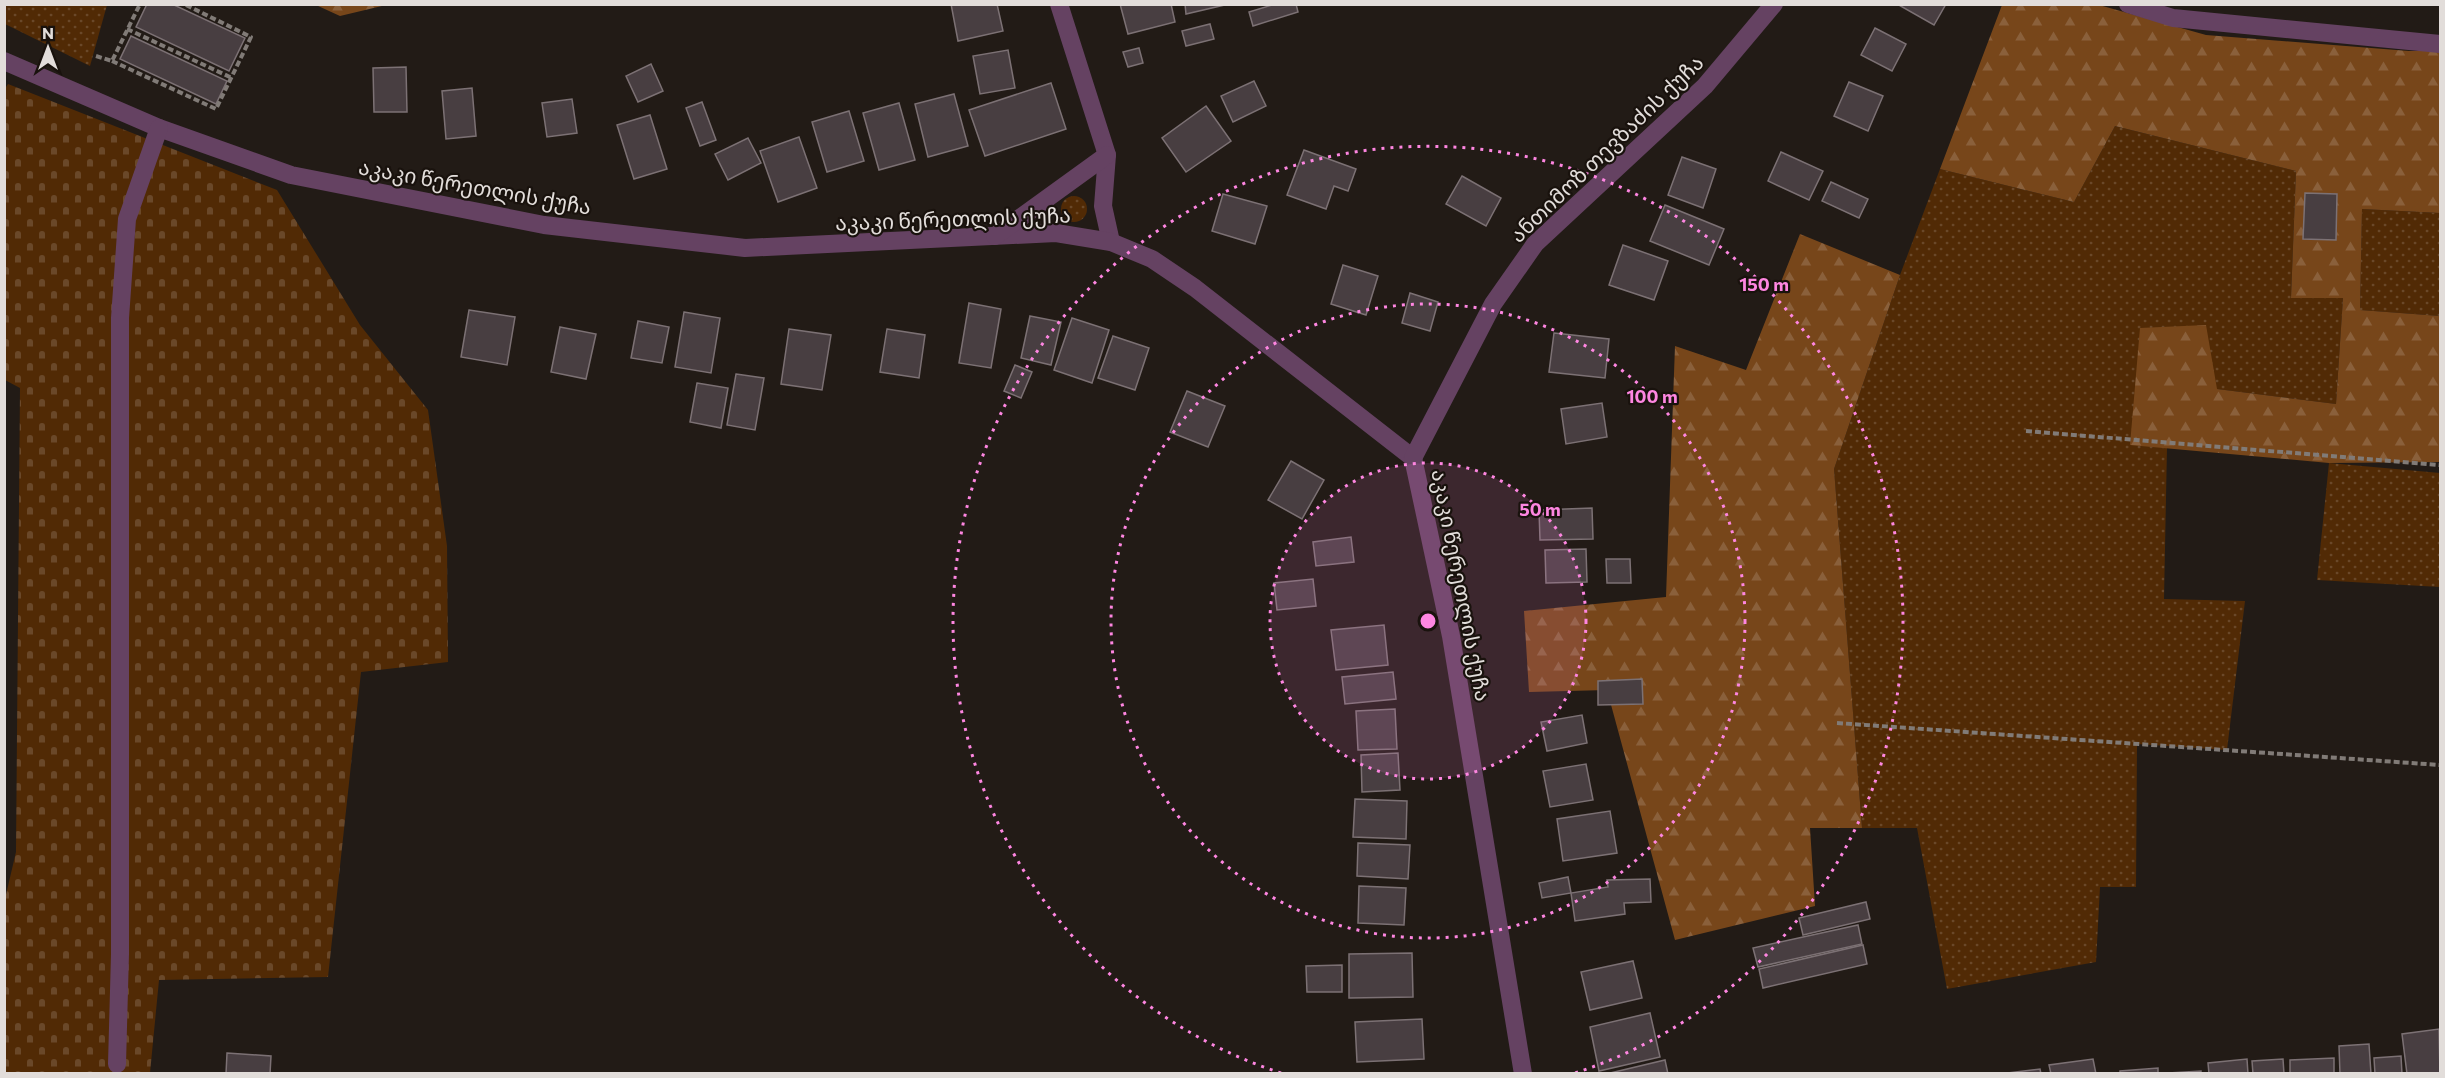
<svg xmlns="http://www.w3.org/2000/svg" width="2445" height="1078" font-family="Commissioner,'Noto Sans Georgian',sans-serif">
	<defs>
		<pattern id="grass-dots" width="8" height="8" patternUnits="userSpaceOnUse" patternTransform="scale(1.5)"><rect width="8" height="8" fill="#512a05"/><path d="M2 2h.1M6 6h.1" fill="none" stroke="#6a4829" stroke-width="1.8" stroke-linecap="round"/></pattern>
		<pattern id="forest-firs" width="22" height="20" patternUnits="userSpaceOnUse" patternTransform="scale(1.5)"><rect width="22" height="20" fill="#77461a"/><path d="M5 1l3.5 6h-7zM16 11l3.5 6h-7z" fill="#8a603b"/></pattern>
		<pattern id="cemetery-stones" width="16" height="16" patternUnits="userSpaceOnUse" patternTransform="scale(1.5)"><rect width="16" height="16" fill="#512a05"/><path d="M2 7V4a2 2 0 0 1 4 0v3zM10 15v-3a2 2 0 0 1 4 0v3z" fill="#6a4829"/></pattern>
	</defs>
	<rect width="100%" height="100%" fill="#221b16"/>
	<g fill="url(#grass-dots)">
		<path d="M4,5H107L90,66L5,24Z"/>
		<path d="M2115,126L2296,171L2291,297L2343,298L2336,404L2217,389L2130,444L2167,447L2164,599L2245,601L2227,750L2137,744L2136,887H2100L2096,962L1947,989L1917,828H1862L1834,469L1900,275L1940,169L2074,202Z"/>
		<circle cx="1074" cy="209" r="13"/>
		<path d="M2362,209L2440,213V316L2360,310Z"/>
		<path d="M2329,463L2440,473V587L2317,580Z"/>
	</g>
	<g fill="url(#forest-firs)">
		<path d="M316,5V4L386,5L340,16Z"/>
		<path d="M2002,5H2099L2206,35L2409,51H2440V213L2362,209L2360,310L2440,316V462L2329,463L2130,445L2140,328L2206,325L2217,389L2336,404L2343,298H2291L2296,171L2115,126L2074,202L1940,169Z"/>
		<path d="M1800,234L1900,275L1834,469L1862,828H1810L1815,906L1675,940L1607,690L1529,692L1524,611L1666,597L1675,346L1746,370Z"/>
	</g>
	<path fill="url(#cemetery-stones)" d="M8,84L277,190L360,325L428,410L447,546L448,662L361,672L328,977L159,980L150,1073H5L4,903L16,852L20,388L5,380L4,90Z"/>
	<g fill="#483e41" stroke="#7c7174" stroke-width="1.5">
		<path d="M147,4H172L245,38L229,71L136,27Z"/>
		<path d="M951,4H997L1003,31L958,41Z"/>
		<path d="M1120,4H1171L1175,22L1128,34Z"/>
		<path d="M1185,4H1229L1186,14Z"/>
		<path d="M1275,4H1296L1298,12L1253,26L1249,12Z"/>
		<path d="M1897,4H1946L1934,25Z"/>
		<path d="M1210,24L1214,39L1186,46L1182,31Z"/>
		<path d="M1875,28L1906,44L1892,71L1861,55Z"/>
		<path d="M131,36L227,81L216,104L120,59Z"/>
		<path d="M1139,48L1143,63L1128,67L1123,52Z"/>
		<path d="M1008,50L1015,88L980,94L973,56Z"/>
		<path d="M651,64L663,91L638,102L626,76Z"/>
		<path d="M406,67L407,112H374L373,68Z"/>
		<path d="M1254,81L1266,106L1233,122L1221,96Z"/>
		<path d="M1849,82L1883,96L1868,131L1834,116Z"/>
		<path d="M1051,83L1066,129L985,156L969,110Z"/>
		<path d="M472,88L476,136L446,139L442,91Z"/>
		<path d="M954,94L968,146L928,157L915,104Z"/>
		<path d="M572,99L577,133L547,137L542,103Z"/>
		<path d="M702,102L716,140L700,146L686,108Z"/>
		<path d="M899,103L915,160L879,170L863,113Z"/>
		<path d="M1206,106L1231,141L1186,172L1162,138Z"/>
		<path d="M849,111L864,161L827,172L812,122Z"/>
		<path d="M650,115L667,169L634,179L617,125Z"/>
		<path d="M799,137L817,188L778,202L760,151Z"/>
		<path d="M748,138L761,163L728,180L715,154Z"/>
		<path d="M1304,150L1356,169L1348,191L1334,186L1326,209L1287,195Z"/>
		<path d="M1781,152L1823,171L1809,200L1768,181Z"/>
		<path d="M1682,157L1716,169L1703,208L1668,195Z"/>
		<path d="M1462,176L1501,198L1486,226L1446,204Z"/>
		<path d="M1831,182L1868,199L1859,218L1822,201Z"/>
		<path d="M2305,193L2337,194L2336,240L2303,239Z"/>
		<path d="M1223,194L1267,206L1255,244L1212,231Z"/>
		<path d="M1665,205L1724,229L1709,265L1650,241Z"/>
		<path d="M1623,245L1668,261L1654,300L1609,285Z"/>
		<path d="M1343,265L1378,276L1366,315L1331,304Z"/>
		<path d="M1410,293L1438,302L1430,331L1402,323Z"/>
		<path d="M969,303L1001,309L991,368L959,363Z"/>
		<path d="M469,310L515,317L507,365L461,357Z"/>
		<path d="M684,312L720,318L711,373L675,367Z"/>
		<path d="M1030,316L1061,322L1051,365L1021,358Z"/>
		<path d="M1072,318L1109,330L1092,383L1054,370Z"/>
		<path d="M638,321L669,327L662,363L631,358Z"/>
		<path d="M560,327L596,334L586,379L551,372Z"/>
		<path d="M789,329L831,335L822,390L781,384Z"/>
		<path d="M887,329L925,335L919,378L880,372Z"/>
		<path d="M1554,333L1609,339L1605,378L1549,372Z"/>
		<path d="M1113,336L1149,348L1135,390L1098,378Z"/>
		<path d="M1015,365L1032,372L1021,398L1004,391Z"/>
		<path d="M736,374L764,378L755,430L727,425Z"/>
		<path d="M697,383L728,388L721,428L690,422Z"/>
		<path d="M1187,391L1225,406L1208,447L1170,432Z"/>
		<path d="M1602,403L1607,437L1566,444L1561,409Z"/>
		<path d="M1291,461L1324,480L1302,519L1268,500Z"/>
		<path d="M1592,508L1593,539L1540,540L1539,510Z"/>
		<path d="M1351,537L1354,562L1316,566L1313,542Z"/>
		<path d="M1586,549L1587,582L1546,583L1545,550Z"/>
		<path d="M1606,559H1630L1631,583H1607Z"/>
		<path d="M1313,579L1316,606L1277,610L1274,583Z"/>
		<path d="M1384,625L1388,665L1336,670L1331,630Z"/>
		<path d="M1393,672L1396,699L1345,704L1342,677Z"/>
		<path d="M1642,679L1643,704L1598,705V681Z"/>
		<path d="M1395,709L1397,749L1358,750L1356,711Z"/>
		<path d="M1582,715L1587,743L1547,751L1541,722Z"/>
		<path d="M1398,753L1400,790L1362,792L1361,755Z"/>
		<path d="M1586,764L1593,800L1550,807L1543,771Z"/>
		<path d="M1355,799L1407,801L1406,839L1353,837Z"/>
		<path d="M1610,811L1617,853L1563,861L1557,819Z"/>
		<path d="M1358,843L1410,845L1408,879L1357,876Z"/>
		<path d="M1568,877L1571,893L1542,898L1539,883Z"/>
		<path d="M1650,879L1651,902L1624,903L1625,914L1575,921L1571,893L1608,887L1607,880Z"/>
		<path d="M1359,886L1406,888L1404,925L1358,923Z"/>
		<path d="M1866,902L1870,919L1803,935L1799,918Z"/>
		<path d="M1858,925L1862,944L1758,967L1753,948Z"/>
		<path d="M1863,945L1867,964L1763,988L1759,969Z"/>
		<path d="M1412,953L1413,997L1349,998V954Z"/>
		<path d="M1633,961L1642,998L1590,1010L1581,972Z"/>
		<path d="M1342,965V992H1307L1306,966Z"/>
		<path d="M1650,1013L1660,1057L1599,1071L1590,1027Z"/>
		<path d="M1422,1019L1424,1059L1357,1062L1355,1022Z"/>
		<path d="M2439,1029L2440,1074H2407L2402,1034Z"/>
		<path d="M2369,1044L2371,1074H2340L2339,1046Z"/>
		<path d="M227,1053L271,1056L270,1074H226Z"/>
		<path d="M2401,1056L2402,1074H2375L2374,1058Z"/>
		<path d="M2334,1058V1074H2290V1060Z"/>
		<path d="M2093,1059L2096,1074H2051L2049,1065Z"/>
		<path d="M2247,1059L2248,1074H2209L2208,1063Z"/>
		<path d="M2283,1059L2284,1074H2253L2252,1061Z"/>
		<path d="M1665,1060L1668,1074H1606Z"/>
		<path d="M2158,1068V1074H2120V1071Z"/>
		<path d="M2040,1069L2041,1074H2008V1073Z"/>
		<path d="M2201,1071V1074L2168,1073Z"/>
	</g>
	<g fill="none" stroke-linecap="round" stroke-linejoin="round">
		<g stroke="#817b77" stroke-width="4" stroke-dasharray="6 3" stroke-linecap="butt">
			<path d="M127,29L232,78"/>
			<path d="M96,56L112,61L140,4"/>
			<path d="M112,61L216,109L251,37L184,4"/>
			<path d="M2026,431L2440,465"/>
			<path d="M1837,723L2440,765"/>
		</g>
		<g stroke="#654262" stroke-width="18">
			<path d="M1059,4L1107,155L1103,206L1111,242"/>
			<path d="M2128,4L2173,18L2440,44"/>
			<path d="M4,61L159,128L291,175L544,225L745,248L1056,233L1111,242L1152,259L1195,288L1413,458L1451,636L1523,1074"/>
			<path d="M995,236L1107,155"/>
			<path d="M1413,458L1493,304L1535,244L1705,86L1774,4"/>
			<path d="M117,1064L120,954V318L127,219L159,128"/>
		</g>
	</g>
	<circle cx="1428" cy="621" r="158" fill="#fe86e1" fill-opacity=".12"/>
	<g fill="none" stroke="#fe86e1" stroke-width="3" stroke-dasharray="3 6">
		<circle cx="1428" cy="621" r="158"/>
		<circle cx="1428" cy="621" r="317"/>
		<path d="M1281 1073A475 475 0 1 1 1575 1073"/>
	</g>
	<g text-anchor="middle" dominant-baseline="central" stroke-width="4.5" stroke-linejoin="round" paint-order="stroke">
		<g font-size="21" fill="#e2ddda" stroke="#19120d">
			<text transform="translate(1606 148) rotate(-44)">ანთიმოზ თევზაძის ქუჩა</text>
			<text transform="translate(475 186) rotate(10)">აკაკი წერეთლის ქუჩა</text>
			<text transform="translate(953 218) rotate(-2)">აკაკი წერეთლის ქუჩა</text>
			<text transform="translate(1462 585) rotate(79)">აკაკი წერეთლის ქუჩა</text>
		</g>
	</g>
	<circle cx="1428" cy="621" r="9" fill="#fe86e1" stroke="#19120d" stroke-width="3"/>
	<g font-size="18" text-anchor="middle" font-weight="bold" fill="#fe86e1" stroke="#19120d" stroke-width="4.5" stroke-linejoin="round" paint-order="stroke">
		<text x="1764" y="291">150 m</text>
		<text x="1652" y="403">100 m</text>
		<text x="1540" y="516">50 m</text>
	</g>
	<rect width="2445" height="1078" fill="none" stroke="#e2ddda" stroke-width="12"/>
	<g transform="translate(48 48)" stroke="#19120d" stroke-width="4.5" paint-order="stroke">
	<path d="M0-4.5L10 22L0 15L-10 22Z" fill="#e2ddda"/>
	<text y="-9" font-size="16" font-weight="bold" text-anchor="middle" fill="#e2ddda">N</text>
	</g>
</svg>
